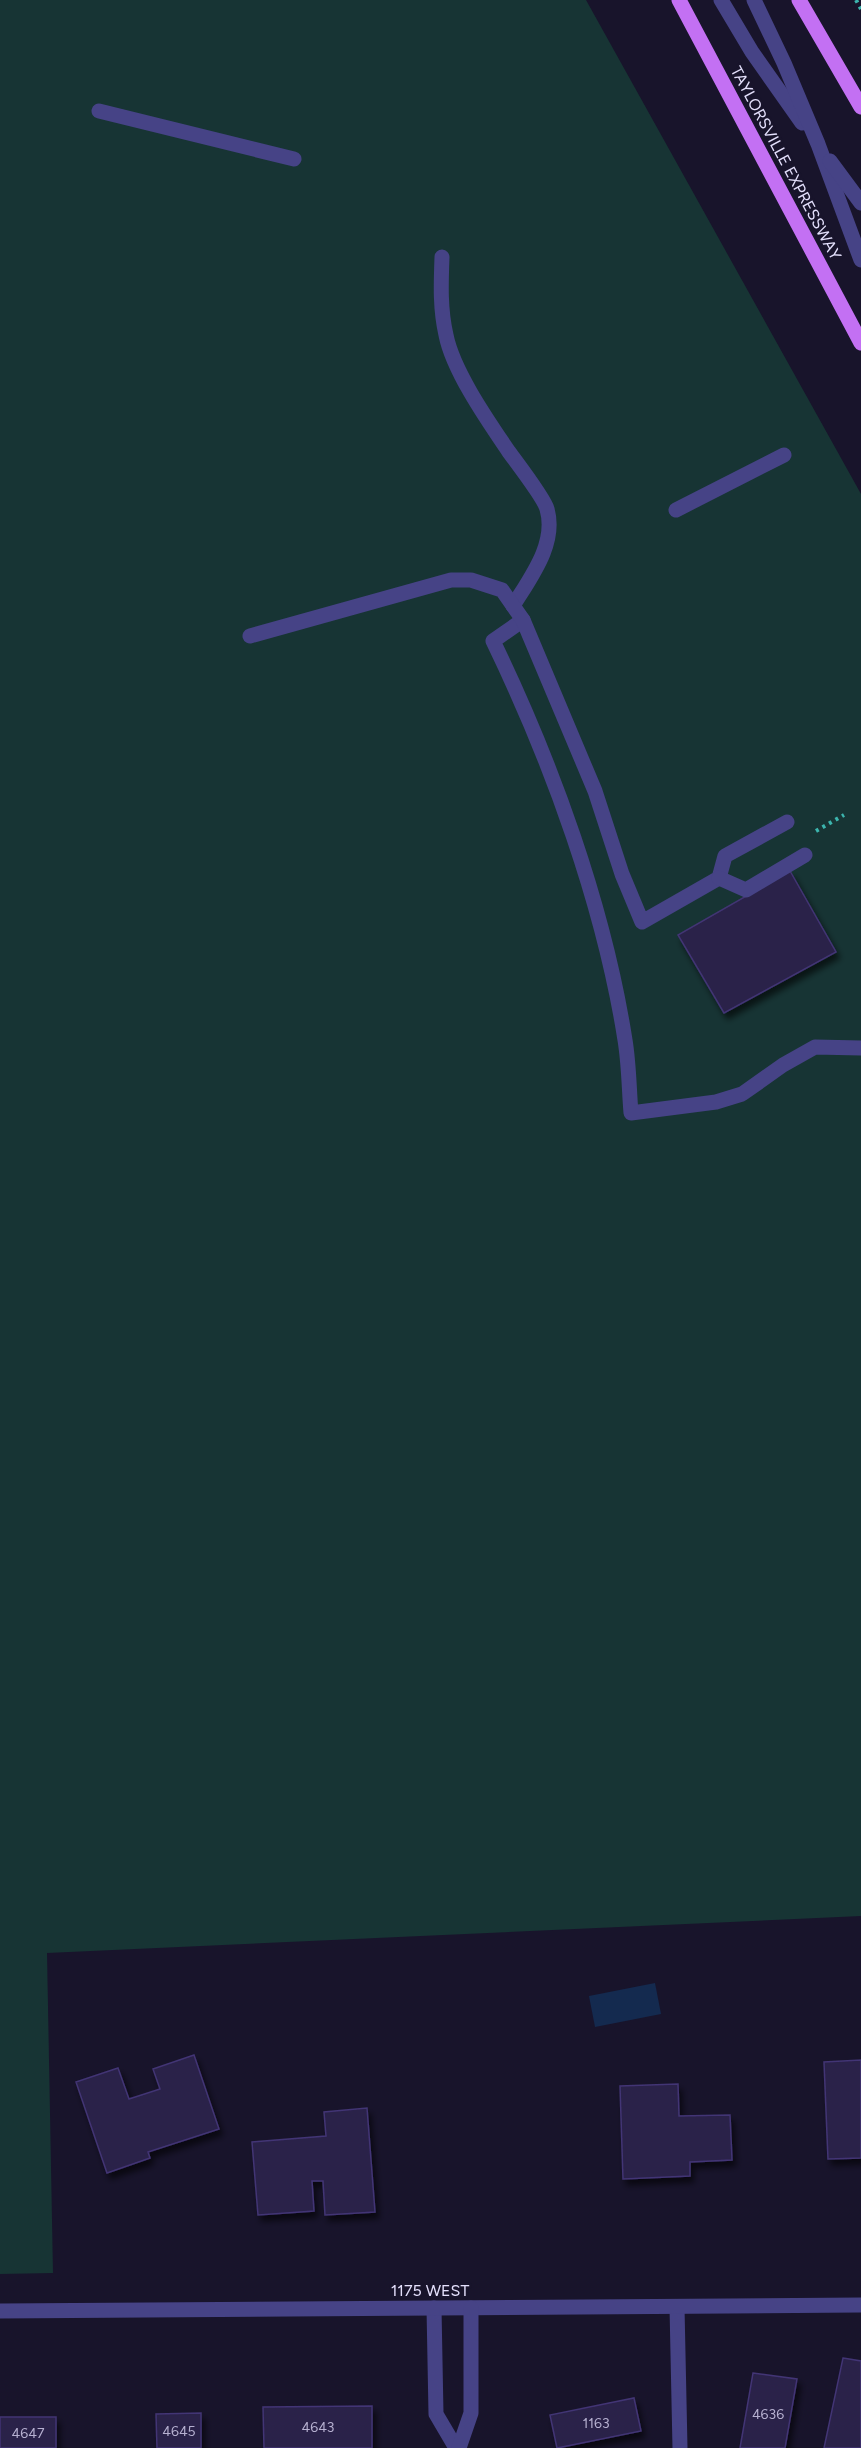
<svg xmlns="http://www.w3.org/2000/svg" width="861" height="2448" font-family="Figtree,sans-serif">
	<defs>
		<filter id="shadow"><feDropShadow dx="3.5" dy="6" stdDeviation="3" flood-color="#0009"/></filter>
	</defs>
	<rect width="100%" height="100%" fill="#18142b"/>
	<path fill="#173434" d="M0,0H586L861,494V1916L47,1953L53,2273L0,2274Z"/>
	<path fill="#142a4f" d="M655,1983L661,2014L595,2027L589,1996Z"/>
	<g fill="#2a214a" stroke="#423574" stroke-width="1.5" filter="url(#shadow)">
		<path d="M790,871L836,952L724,1013L678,935Z"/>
		<path d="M194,2055L219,2129L148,2152L150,2158L107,2173L76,2082L118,2068L129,2099L160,2089L153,2069Z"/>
		<path d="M861,2060V2158L828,2159L824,2062Z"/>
		<path d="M678,2084L679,2116L730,2115L732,2160L690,2162V2176L623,2179L620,2086Z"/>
		<path d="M367,2108L375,2212L325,2215L323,2181H312L314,2211L258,2215L252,2142L326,2136L324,2112Z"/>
		<path d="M843,2358L861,2361V2448H824Z"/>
		<path d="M753,2373L797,2379L785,2448H740Z"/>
		<path d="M634,2398L641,2431L557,2448L550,2415Z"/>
		<path d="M372,2406V2448H264L263,2407Z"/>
		<path d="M201,2413V2448H157L156,2414Z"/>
		<rect x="0" y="2417" width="56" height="31"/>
	</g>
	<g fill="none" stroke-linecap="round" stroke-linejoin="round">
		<g stroke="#3cb5ae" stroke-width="4" stroke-dasharray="3 4.5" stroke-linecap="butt">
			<path d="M856,0L861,9"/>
			<path d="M816,831L844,815"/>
		</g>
		<g stroke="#464386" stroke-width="15">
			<path d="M721,0L752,52L802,123"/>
			<path d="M754,0L784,63L818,144L861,260"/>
			<path d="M99,111L294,159"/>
			<path d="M830,161L861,203"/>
			<path d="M442,257C441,284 440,309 446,335C453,371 488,421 509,452C517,463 544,498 547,509C557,544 530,578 513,606"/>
			<path d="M676,510L784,455"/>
			<path d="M523,620L493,641C552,763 604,906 625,1040C629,1064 629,1089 631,1113L716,1102L742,1094L783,1065L815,1047L861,1048"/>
			<path d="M250,636L451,580H471L502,590L523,620L595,791L622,874L642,922L719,878L725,856L787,822"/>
			<path d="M719,878L746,890L805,855"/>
		</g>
		<g stroke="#464386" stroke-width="15">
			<path d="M677,2307L680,2448"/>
			<path d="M434,2308L436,2414L456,2448"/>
			<path d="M0,2311L861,2305"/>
			<path d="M459,2448L471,2413V2308"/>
		</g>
		<g stroke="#c370f3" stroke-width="15">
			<path d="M679,0L861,343"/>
			<path d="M799,0L861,107"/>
		</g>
	</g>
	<g text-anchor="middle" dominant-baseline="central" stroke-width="5" stroke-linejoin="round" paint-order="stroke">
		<g font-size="14" fill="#b6b0d0">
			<text x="768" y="2414">4636</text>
			<text x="596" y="2423">1163</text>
			<text x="318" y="2427">4643</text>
			<text x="179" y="2431">4645</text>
			<text x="28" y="2433">4647</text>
		</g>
		<g font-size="16" fill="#e4e0fc" stroke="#18142b">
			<text transform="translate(786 163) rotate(62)">TAYLORSVILLE EXPRESSWAY</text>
			<text x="430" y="2290">1175 WEST</text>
		</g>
	</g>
</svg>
